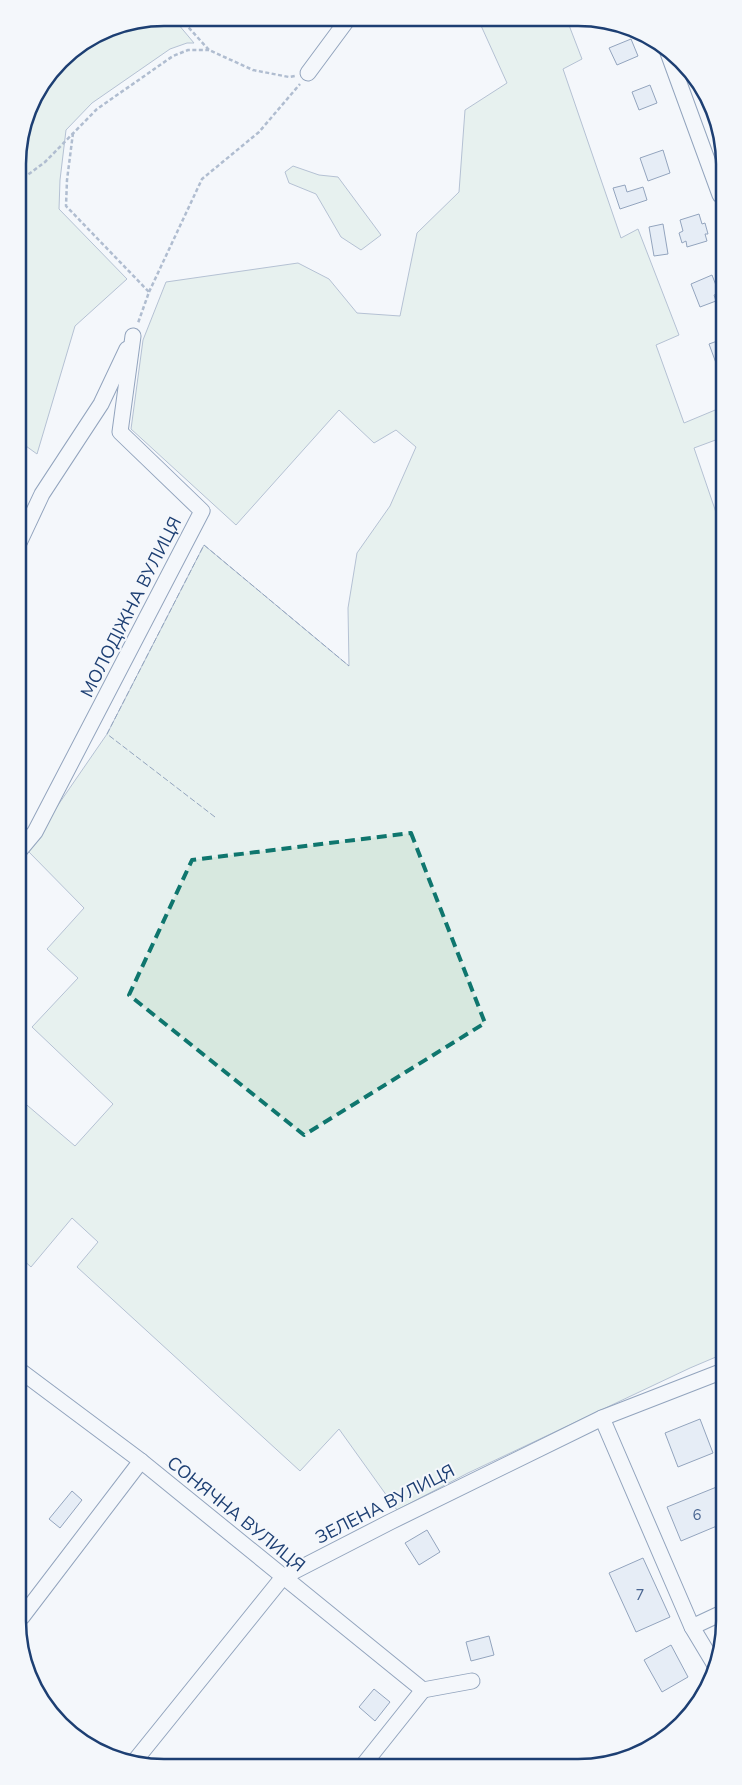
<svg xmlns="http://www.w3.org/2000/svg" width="742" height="1785" font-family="'Nunito Sans',sans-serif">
	<rect width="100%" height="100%" fill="#f4f7fb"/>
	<g fill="#d7e8df" stroke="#687fa3">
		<path d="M164,18H173L194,43H187L170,49L92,103L66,130L60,180L59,209L127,279L75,326L37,454L19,441L18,154L33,100L67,54L108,29Z"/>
		<path d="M478,19L567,20L582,59L563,69L621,238L638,229L679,335L656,345L684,423L720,408L721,438L694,448L721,527L723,1354L690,1368L468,1473L397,1510L339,1429L300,1471L77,1267L98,1242L72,1218L31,1267L21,1258V1100L75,1146L113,1104L32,1027L78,978L47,949L84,908L27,850L107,734L204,545L349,666L348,608L357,553L390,506L416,447L396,430L374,443L339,410L236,525L131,429L143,340L166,282L298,263L329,279L357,313L400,316L417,233L459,192L465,110L507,83Z"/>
		<path d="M293,166L319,175L338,177L381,235L361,250L341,237L316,194L289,183L285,172Z"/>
	</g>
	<g fill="#d5e0f0" stroke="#1d3f73">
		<path d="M631,39L638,56L617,65L609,48Z"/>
		<path d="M650,85L657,103L639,110L632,92Z"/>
		<path d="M663,150L670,173L648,181L640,158Z"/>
		<path d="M625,185L627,192L643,187L647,200L620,209L613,188Z"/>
		<path d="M699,214L702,224L705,223L708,234H705L707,241L687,247L686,241L682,243L679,233L683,231L680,220Z"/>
		<path d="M663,224L668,254L654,256L649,227Z"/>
		<path d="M712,275L719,293L714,295L716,301L700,307L691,284Z"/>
		<path d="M720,340V361L716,363L709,344Z"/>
		<path d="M700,1419L713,1453L678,1467L665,1433Z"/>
		<path d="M724,1484V1523L681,1541L667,1507Z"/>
		<path d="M72,1491L82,1500L60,1528L49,1519Z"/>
		<path d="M427,1530L440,1552L419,1565L405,1543Z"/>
		<path d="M643,1558L670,1617L636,1632L609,1573Z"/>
		<path d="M489,1636L494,1655L471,1661L466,1642Z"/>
		<path d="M671,1645L688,1677L662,1692L644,1660Z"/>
		<path d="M374,1689L390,1702L375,1721L359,1707Z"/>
	</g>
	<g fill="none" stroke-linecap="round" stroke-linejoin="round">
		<g stroke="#1d3f73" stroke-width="17">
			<g id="minor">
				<path d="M667,50L720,195"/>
				<path d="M308,73L348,19"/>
				<path d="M19,543L42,494L101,404L127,349"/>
				<path d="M20,850L35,832L202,511L120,432L133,336"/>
				<path d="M22,1372L141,1461L423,1690"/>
				<path d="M602,1418L692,1627L716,1667"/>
				<path d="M22,1617L141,1461"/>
				<path d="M692,1627L724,1612"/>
				<path d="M423,1690L472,1681"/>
				<path d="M133,1763L283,1577L390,1522L602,1418L723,1371"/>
				<path d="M364,1764L423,1690"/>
			</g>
		</g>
		<g stroke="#5e769c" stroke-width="2.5" stroke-dasharray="4 2.5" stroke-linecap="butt">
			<path d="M180,18L209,50L253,70L289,77L295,76"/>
			<path d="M73,133L67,180L66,206L149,292L138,323"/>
			<path d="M18,182L45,162L97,109L173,56L188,50H209"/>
			<path d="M149,292L202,179L259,132L300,84"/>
		</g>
		<use href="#minor" stroke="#f4f7fb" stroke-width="15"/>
		<path stroke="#1d3f73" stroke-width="1" stroke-dasharray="6 2.5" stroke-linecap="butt" d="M215,817L107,734L204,545L349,666"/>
	</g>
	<path d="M0 0H742V1785H0ZM411,833L485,1023L304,1135L129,995L192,860Z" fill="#f4f7fb" fill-opacity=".55" fill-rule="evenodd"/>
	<path fill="none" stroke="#0f766e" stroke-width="4" stroke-dasharray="10 6" stroke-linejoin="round" d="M411,833L485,1023L304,1135L129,995L192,860Z"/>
	<g text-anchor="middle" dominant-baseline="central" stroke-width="4" stroke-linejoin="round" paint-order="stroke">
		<g font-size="15" fill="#4b6792">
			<text x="697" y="1515">6</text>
			<text x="640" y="1595">7</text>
		</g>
		<g font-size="18" fill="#1d3f73" stroke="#f4f7fb">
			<text transform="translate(131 607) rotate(-63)">МОЛОДІЖНА ВУЛИЦЯ</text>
			<text transform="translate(385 1504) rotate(-27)">ЗЕЛЕНА ВУЛИЦЯ</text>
			<text transform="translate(236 1514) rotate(39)">СОНЯЧНА ВУЛИЦЯ</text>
		</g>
	</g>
	<path d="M0 0H742V1785H0ZM164 26H578A138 138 0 0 1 716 164V1621A138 138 0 0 1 578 1759H164A138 138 0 0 1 26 1621V164A138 138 0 0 1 164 26Z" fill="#f4f7fb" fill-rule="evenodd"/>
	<path fill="none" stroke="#1d3f73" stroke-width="2.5" d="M164 26H578A138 138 0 0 1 716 164V1621A138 138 0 0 1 578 1759H164A138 138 0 0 1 26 1621V164A138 138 0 0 1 164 26Z"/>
</svg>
